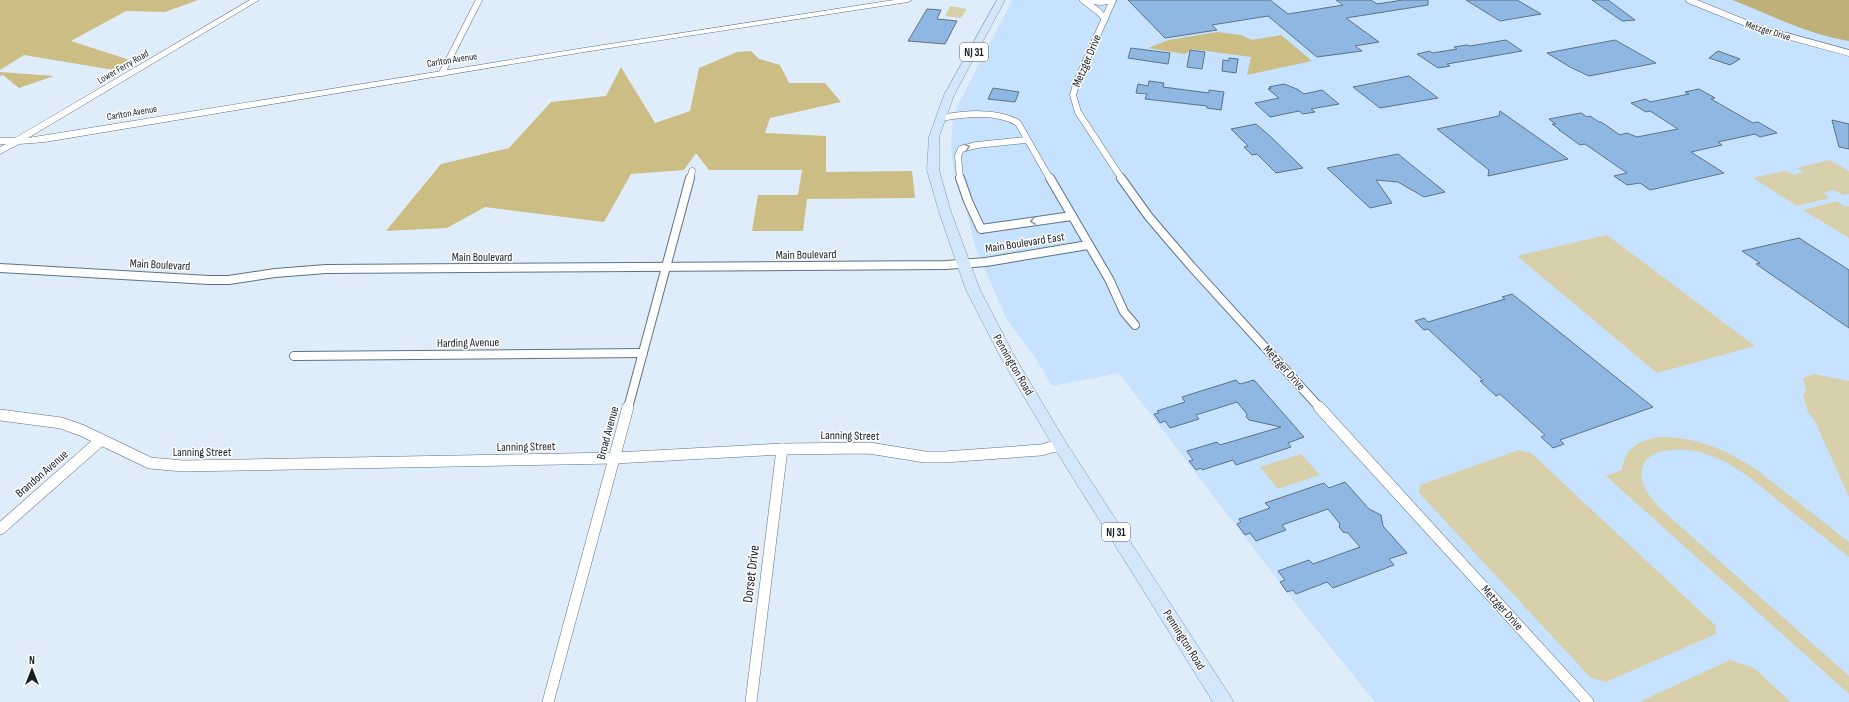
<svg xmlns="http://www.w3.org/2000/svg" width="1849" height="702" font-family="'Sofia Sans Condensed',sans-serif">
	<rect width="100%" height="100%" fill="#dfedfb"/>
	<path fill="#c6e2ff" d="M1012,0H1849V702H1375L1307,618L1119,373L1052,386L1035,357L1006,318L976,249L964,201L954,177L951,144L953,115Z"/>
	<g fill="#d8cfab">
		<path d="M950,6L967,9L961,18L945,16Z"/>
		<path d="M1830,160L1849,171V194L1843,195L1834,190L1823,193L1830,198L1797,206L1753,178L1785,171L1793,175L1804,172L1797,168Z"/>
		<path d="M1837,201L1845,207L1849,206V238L1803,210Z"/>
		<path d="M1607,235L1755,346L1657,373L1517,256Z"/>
		<path d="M1814,374L1849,381V497L1814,419L1808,412L1803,395L1806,391L1803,378Z"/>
		<path d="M1659,437C1695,436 1727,450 1757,470L1849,542V557C1828,541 1808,524 1787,508C1752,479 1713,442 1664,451C1656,452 1645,458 1643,466C1637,485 1651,498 1663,511L1849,676V694L1606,476L1622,470C1625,448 1637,441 1659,437Z"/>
		<path d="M1519,450L1531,453L1715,625L1716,634L1606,682L1591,678L1419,493L1420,485Z"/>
		<path d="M1301,454L1320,475L1278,489L1260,467Z"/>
		<path d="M1730,660L1754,668L1791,702H1639Z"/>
	</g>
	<g fill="#ccbd85">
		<path d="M0,0H198L165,12L126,11L71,41L136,62L114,70L24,55L0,70Z"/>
		<path d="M1217,32L1241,35L1252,40L1281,35L1312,61L1247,75L1251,57L1192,49L1185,54L1148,48L1169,40Z"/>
		<path d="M751,51L759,59L780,65L789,83H825L841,102L770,118L765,133L826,136V172L912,171L915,198L807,199L803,231H752L758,195H798L802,170H709L696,153L684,170L631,174L604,222L485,207L447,228L386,231L441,164L509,148L551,102L606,96L621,67L655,123L690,111L699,68L737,52Z"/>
		<path d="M0,72L54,76L19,88L3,75L0,76Z"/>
	</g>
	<path fill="#beb078" d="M1732,0H1849V41C1807,34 1771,15 1732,0Z"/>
	<g fill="#8eb7e2" stroke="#5f7286">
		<path d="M1128,0H1270L1288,14L1343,5L1336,0H1371L1377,4L1403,0H1428V5L1346,18L1379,42L1355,46L1362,51L1317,57L1268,16L1212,25L1217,30L1165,38Z"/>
		<path d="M1466,0H1517L1541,14L1500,21Z"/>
		<path d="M1592,0H1608L1635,20L1622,21Z"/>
		<path d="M927,9L941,10L937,19L957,21L945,44L908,41Z"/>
		<path d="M1506,40L1522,51L1447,64L1450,66L1438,68L1417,54L1430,51L1432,53L1457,49L1454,47L1467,45L1470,46Z"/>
		<path d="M1615,40L1656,63L1589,76L1570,67L1547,53Z"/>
		<path d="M1131,48L1170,53L1168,64L1128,58Z"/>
		<path d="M1190,50L1205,52L1202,69L1187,67Z"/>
		<path d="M1718,51L1740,59L1730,65L1709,58Z"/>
		<path d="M1229,58L1238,59L1236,73L1222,71L1223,60L1229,61Z"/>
		<path d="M1409,76L1438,98L1380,108L1353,87Z"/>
		<path d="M1149,81L1164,83L1163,87L1209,93V90L1224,92L1221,110L1207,108V106L1145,99L1147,94L1136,93L1138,84L1148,86Z"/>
		<path d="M1284,84L1297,89L1304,94L1322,90L1339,104L1311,109L1315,112L1303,114L1299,111L1270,117L1255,103L1279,98L1268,89L1271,88L1269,87Z"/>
		<path d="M993,88L1019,92L1015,102L988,99Z"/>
		<path d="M1699,89L1715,98L1711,99L1753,123L1758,122L1777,133L1760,137L1755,134L1718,142L1722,145L1691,152L1724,173L1650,190L1640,183L1627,185L1614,176L1627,173L1585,144L1580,145L1559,130H1560L1552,124H1556L1549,119L1581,113L1587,117L1590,116L1599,122H1601L1620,135L1627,133L1637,137L1678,129L1650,111L1646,112L1631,103L1646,99L1650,102L1689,94L1685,92Z"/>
		<path d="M1500,111L1568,159L1488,176L1489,170L1437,129L1499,116Z"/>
		<path d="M1832,120L1849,124V149L1839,147Z"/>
		<path d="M1256,124L1271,137L1303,168L1276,173L1257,154L1252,155L1244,147L1248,146L1231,129Z"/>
		<path d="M1398,154L1445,192L1424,197L1398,182L1376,180L1392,203L1370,208L1327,168Z"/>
		<path d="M1799,238L1849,270V328L1756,264L1760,263L1742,251Z"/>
		<path d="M1512,294L1653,407L1560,440L1564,444L1553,448L1541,437L1545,435L1500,394L1496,396L1480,381L1483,380L1428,329L1424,330L1415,321L1424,318L1428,322L1505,299L1502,297Z"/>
		<path d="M1236,380L1240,384L1254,380L1304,437L1288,443L1291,447L1236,465L1233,460L1202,470L1201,468L1196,470L1189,461L1193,460L1187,451L1217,442L1220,445L1281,427L1249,420L1246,417L1247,414L1237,402L1196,415L1199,419L1170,428L1165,421L1160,423L1154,414L1159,413L1157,411L1185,402L1182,397Z"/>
		<path d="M1345,482L1369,509L1381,515L1383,526L1407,553L1389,559L1394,565L1333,588L1327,582L1296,594L1293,590L1287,592L1280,582L1285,580L1278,571L1309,560L1313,564L1360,547L1348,533L1343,532L1339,527L1340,524L1328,509L1282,525L1286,530L1256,541L1250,533L1245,535L1237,524L1241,522L1239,519L1270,508L1265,503L1324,483L1329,488Z"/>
	</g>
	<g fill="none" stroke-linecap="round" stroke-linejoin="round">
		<g stroke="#5e7286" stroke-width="7">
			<g id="minor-far2">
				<path d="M1083,0L1099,12L1105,19"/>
				<path d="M1086,0L1101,2L1113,0"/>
				<path d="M1113,0L1077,81L1073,95L1078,112L1122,179"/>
				<path d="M1689,0L1758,28L1849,53"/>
				<path d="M442,73L479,0"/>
				<path d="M940,118C964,114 997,110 1018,123L1050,179"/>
				<path d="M690,179L692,171"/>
				<path d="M960,179L958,156L961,149L977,145L1026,140"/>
			</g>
		</g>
		<g stroke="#5e7286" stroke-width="10">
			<g id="minor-far1">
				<path d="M960,178L968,201L981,229L1072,216"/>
				<path d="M1050,178L1109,279L1124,312L1135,325"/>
				<path d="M1121,178L1149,217L1191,266L1320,408"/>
				<path d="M0,268L209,280H229L275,273L326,269L946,265L986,262L1088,245"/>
				<path d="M294,356L643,353"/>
				<path d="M628,408L690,178"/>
			</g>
		</g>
		<g stroke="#5e7286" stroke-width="12">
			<g id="minor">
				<path d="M1319,407L1588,702"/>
				<path d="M0,415L61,423L81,430L150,463L183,466L615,458L782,449L869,448L925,457H944L1041,450L1060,445"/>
				<path d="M0,529L101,440"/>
				<path d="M548,702L628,407"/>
				<path d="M751,702L782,449"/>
			</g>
		</g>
		<g stroke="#5e7286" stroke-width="1">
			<path id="tertiary" d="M250,0H259L28,138L584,48L894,0H912L908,2L584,52L45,142L19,144L0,154V147L6,144H0V138H15Z"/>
		</g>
		<g stroke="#8096ad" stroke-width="1">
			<path id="primary" d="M997,0H1005L954,95L939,137V170L951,212L980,290L1015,357L1065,441L1234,702H1213L1055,449L1001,358L966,290L939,212L927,170L929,137L944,95Z"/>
		</g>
		<use href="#minor-far2" stroke="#fff" stroke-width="6"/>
		<use href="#minor-far1" stroke="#fff" stroke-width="8"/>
		<use href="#minor" stroke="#fff" stroke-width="11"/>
		<use href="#tertiary" fill="#fff" fill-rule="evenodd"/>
		<use href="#primary" fill="#d4e6f9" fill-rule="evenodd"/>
	</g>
	<defs><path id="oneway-chevron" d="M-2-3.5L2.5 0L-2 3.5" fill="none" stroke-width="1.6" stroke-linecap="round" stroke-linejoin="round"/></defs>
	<g stroke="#979a9e">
		<use href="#oneway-chevron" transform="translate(967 147) rotate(-17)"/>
		<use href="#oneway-chevron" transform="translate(1033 221) rotate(172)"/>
	</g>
	<g text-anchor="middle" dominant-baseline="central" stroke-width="3" stroke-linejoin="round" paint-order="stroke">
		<g font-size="10" fill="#171e27" stroke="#fff">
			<text transform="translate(1768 31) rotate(17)">Metzger Drive</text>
			<text transform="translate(452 60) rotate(-9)">Carlton Avenue</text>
			<text transform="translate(123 67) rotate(-30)">Lower Ferry Road</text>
			<text transform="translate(132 113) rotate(-10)">Carlton Avenue</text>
		</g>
		<g fill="#fff" stroke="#5d6268" stroke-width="1">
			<rect x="960" y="43" width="28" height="18" rx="3"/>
			<rect x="1102" y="523" width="28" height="18" rx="3"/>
		</g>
		<g font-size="11" font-weight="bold" fill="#171e27">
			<text x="974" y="52">NJ 31</text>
			<text x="1116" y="532">NJ 31</text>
		</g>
		<g font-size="12" fill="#171e27" stroke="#fff">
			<text transform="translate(1087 61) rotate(-67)">Metzger Drive</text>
			<text transform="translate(1025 243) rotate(-9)">Main Boulevard East</text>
			<text transform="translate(806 255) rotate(-1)">Main Boulevard</text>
			<text x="482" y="257">Main Boulevard</text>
			<text transform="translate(160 265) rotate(3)">Main Boulevard</text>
			<text transform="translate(468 343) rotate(-1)">Harding Avenue</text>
			<text transform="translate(1013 365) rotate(60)">Pennington Road</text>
			<text transform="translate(1284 368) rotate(48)">Metzger Drive</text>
			<text transform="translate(608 433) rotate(-75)">Broad Avenue</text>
			<text transform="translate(850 436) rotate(1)">Lanning Street</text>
			<text transform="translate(526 447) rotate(-1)">Lanning Street</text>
			<text x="202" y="452">Lanning Street</text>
			<text transform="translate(42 474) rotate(-41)">Brandon Avenue</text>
			<text transform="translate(1502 608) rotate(48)">Metzger Drive</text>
			<text transform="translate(1184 640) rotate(58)">Pennington Road</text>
		</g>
		<g font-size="14" fill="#171e27" stroke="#fff">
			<text transform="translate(751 574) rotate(-83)">Dorset Drive</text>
		</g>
	</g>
	<g transform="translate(32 670)" stroke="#ffffff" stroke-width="3" paint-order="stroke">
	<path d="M0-3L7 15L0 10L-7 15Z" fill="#171e27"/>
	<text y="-6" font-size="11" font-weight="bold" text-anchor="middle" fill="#171e27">N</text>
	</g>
</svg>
